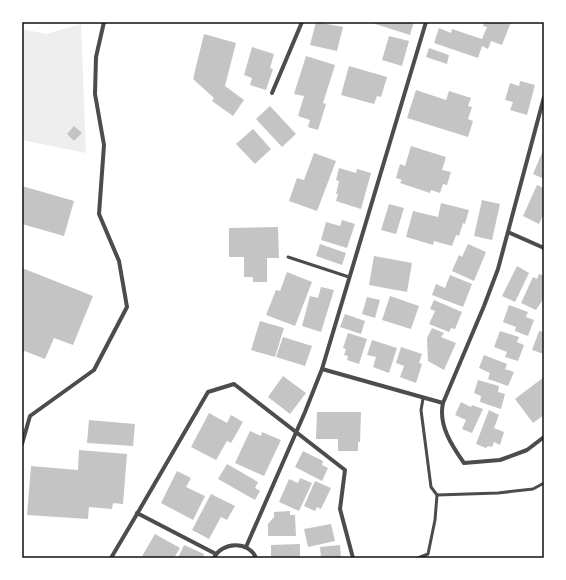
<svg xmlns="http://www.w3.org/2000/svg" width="566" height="580" font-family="'Noto Sans',sans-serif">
	<rect width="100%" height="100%" fill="#fff"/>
	<path fill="#eee" d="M81,24L86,153L22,140V29L46,34Z"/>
	<g fill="#c4c4c4">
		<path d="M316,22L343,27L337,51L310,45Z"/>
		<path d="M369,22H414L410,35Z"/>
		<path d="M484,22H511L502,45L491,41L488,49L482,46L478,58L434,43L439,28L451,33L452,29L482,39L487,27L483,26Z"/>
		<path d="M204,34L236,43L225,86L244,100L233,116L212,101L214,98L193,79Z"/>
		<path d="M389,36L409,41L402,66L382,60Z"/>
		<path d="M252,47L274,54L270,68L273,69L266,90L250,85L252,78L244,75Z"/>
		<path d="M429,48L449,55L447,64L426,57Z"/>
		<path d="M306,56L335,65L323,103L326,104L318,130L308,127L310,120L298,116L304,96L294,94Z"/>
		<path d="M349,66L387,77L381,97L377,96L374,104L341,95Z"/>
		<path d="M520,81L535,85L527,115L510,110L513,102L505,100L510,83L519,86Z"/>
		<path d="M416,90L446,100L449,91L471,98L468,106L472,107L468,119L473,121L468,137L407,118Z"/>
		<path d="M270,106L296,134L282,147L256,119Z"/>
		<path d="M74,126L82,133L74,141L67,134Z"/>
		<path d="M253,129L271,149L255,164L236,144Z"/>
		<path d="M411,146L446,157L442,170L451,172L447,185L443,184L440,193L431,190L430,193L400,183L402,180L396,178L400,164L405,166Z"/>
		<path d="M544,148V179L533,174Z"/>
		<path d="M314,153L336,161L317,211L289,201L297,178L304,180Z"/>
		<path d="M339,168L356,173L357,169L371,173L361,209L336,201L338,194H336L339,181L336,180Z"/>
		<path d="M537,185L544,188V213L539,224L523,216Z"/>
		<path d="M22,186L74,201L64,236L22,224Z"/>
		<path d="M482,200L500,204L492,240L474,236Z"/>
		<path d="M441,203L469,210L465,224L463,223L459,236L456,235L452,246L434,241L433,245L406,237L413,211L438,217Z"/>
		<path d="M389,204L404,208L396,234L381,230Z"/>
		<path d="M342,220L355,224L347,248L321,240L326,222L340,226Z"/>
		<path d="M278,227L279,258H267V282H253V277H244V257H229V228Z"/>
		<path d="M320,244L346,253L342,265L316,256Z"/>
		<path d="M468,244L486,252L474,281L452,271L459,255L462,257Z"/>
		<path d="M374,256L412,263L407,292L369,285Z"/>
		<path d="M517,266L529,273L515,302L502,296Z"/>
		<path d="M22,268L93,296L73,345L54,338L45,359L22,350Z"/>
		<path d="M287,272L312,282L295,326L266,315L276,290L280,291Z"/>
		<path d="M539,274L544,276V298L536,310L521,303L533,277L537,279Z"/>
		<path d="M450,275L472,284L463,307L432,295L436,284L445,288Z"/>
		<path d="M321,287L334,290L321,332L302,326L310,296L318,298Z"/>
		<path d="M390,296L419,306L411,329L382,320Z"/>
		<path d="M367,297L380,300L375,318L362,314Z"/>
		<path d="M434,300L462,312L455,329L451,328L449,332L429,324L435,311L430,309Z"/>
		<path d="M509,305L528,312L526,317L534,320L528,336L515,331L516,327L503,322Z"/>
		<path d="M345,314L365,321L361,334L340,327Z"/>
		<path d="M260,321L284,328L275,357L251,350Z"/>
		<path d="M432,328L444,333L441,337L456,343L444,370L428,361L427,338Z"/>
		<path d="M500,331L519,337L517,342L524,345L518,361L505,357L507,352L494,347Z"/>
		<path d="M539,331L544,332V354L532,350Z"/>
		<path d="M348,333L367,339L359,364L347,360L348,356L344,355L346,349L343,348Z"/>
		<path d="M283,337L312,346L305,366L276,357Z"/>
		<path d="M372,340L397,348L389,373L373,367L376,357L367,355Z"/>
		<path d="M401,347L422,354L419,363L422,364L416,383L400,377L404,366L396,363Z"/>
		<path d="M484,355L507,364L505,369L514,372L508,386L488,379L490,373L479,368Z"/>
		<path d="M283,376L306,393L290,414L268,397Z"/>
		<path d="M544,377V415L533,423L515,399Z"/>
		<path d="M478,380L499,386L498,392L505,394L501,409L480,402L481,396L474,393Z"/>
		<path d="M461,402L471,407L472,405L483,409L472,433L462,429L466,420L455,415Z"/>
		<path d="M489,410L499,415L494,428L504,432L500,445L494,442L492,447L488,446L486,448L476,444Z"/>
		<path d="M317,412H361L360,442H358V451H338V439H316Z"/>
		<path d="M209,413L227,423L231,415L243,422L231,443L227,441L216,460L191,447Z"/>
		<path d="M89,420L135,424L133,446L87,443Z"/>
		<path d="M250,431L261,436L262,432L281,440L264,476L235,463Z"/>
		<path d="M79,450L127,454L123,504L113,503L112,509L89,507L88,519L27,515L31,466L78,470Z"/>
		<path d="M303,451L323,461L322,465L328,468L322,481L295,467Z"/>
		<path d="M227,464L258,482L255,488L260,491L255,500L218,479Z"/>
		<path d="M177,471L191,478L186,487L205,496L193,520L161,503Z"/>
		<path d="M300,478L312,483L299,511L279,502L289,479L298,483Z"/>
		<path d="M315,481L331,488L321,509L317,507L315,511L304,506Z"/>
		<path d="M211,494L235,506L227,520L221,517L209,539L192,530Z"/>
		<path d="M290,511V515H295L296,536H268V524L274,517V512Z"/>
		<path d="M331,524L335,541L308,547L304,529Z"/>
		<path d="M155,534L180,548L174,558H141Z"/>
		<path d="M300,544V558H271V545Z"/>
		<path d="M184,545L204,554L203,558H178Z"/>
		<path d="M340,545L341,558H321L320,547Z"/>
	</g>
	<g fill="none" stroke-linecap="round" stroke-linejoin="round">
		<g stroke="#4c4c4c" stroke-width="3">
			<path d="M288,257L349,277"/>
			<path d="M437,495L498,493L533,489L544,483"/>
			<path d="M418,558L428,554L435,520L437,495L431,487L421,410L423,399"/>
		</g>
		<g stroke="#4c4c4c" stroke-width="4">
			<path d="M272,93L302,22"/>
			<path d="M544,97L498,269L484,306L443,403C438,425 452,446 464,463L500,460L527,450L544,437"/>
			<path d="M508,232L544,248"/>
			<path d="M322,369L443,403"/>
			<path d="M22,444L30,416L94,370L127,307L119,261L99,214L104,145L95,94L96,57L104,22"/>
			<path d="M137,513L216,554"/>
			<path d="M246,547L305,412L322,369L426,22"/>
			<path d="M111,558L137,514L208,392L234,384L345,470L340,509L353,558"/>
			<path d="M214,558C221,542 249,540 256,558"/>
		</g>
	</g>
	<rect width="566" height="580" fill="none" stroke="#ffffff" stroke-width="46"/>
	<rect x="23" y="23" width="520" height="534" fill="none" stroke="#111" stroke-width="1.5"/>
</svg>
